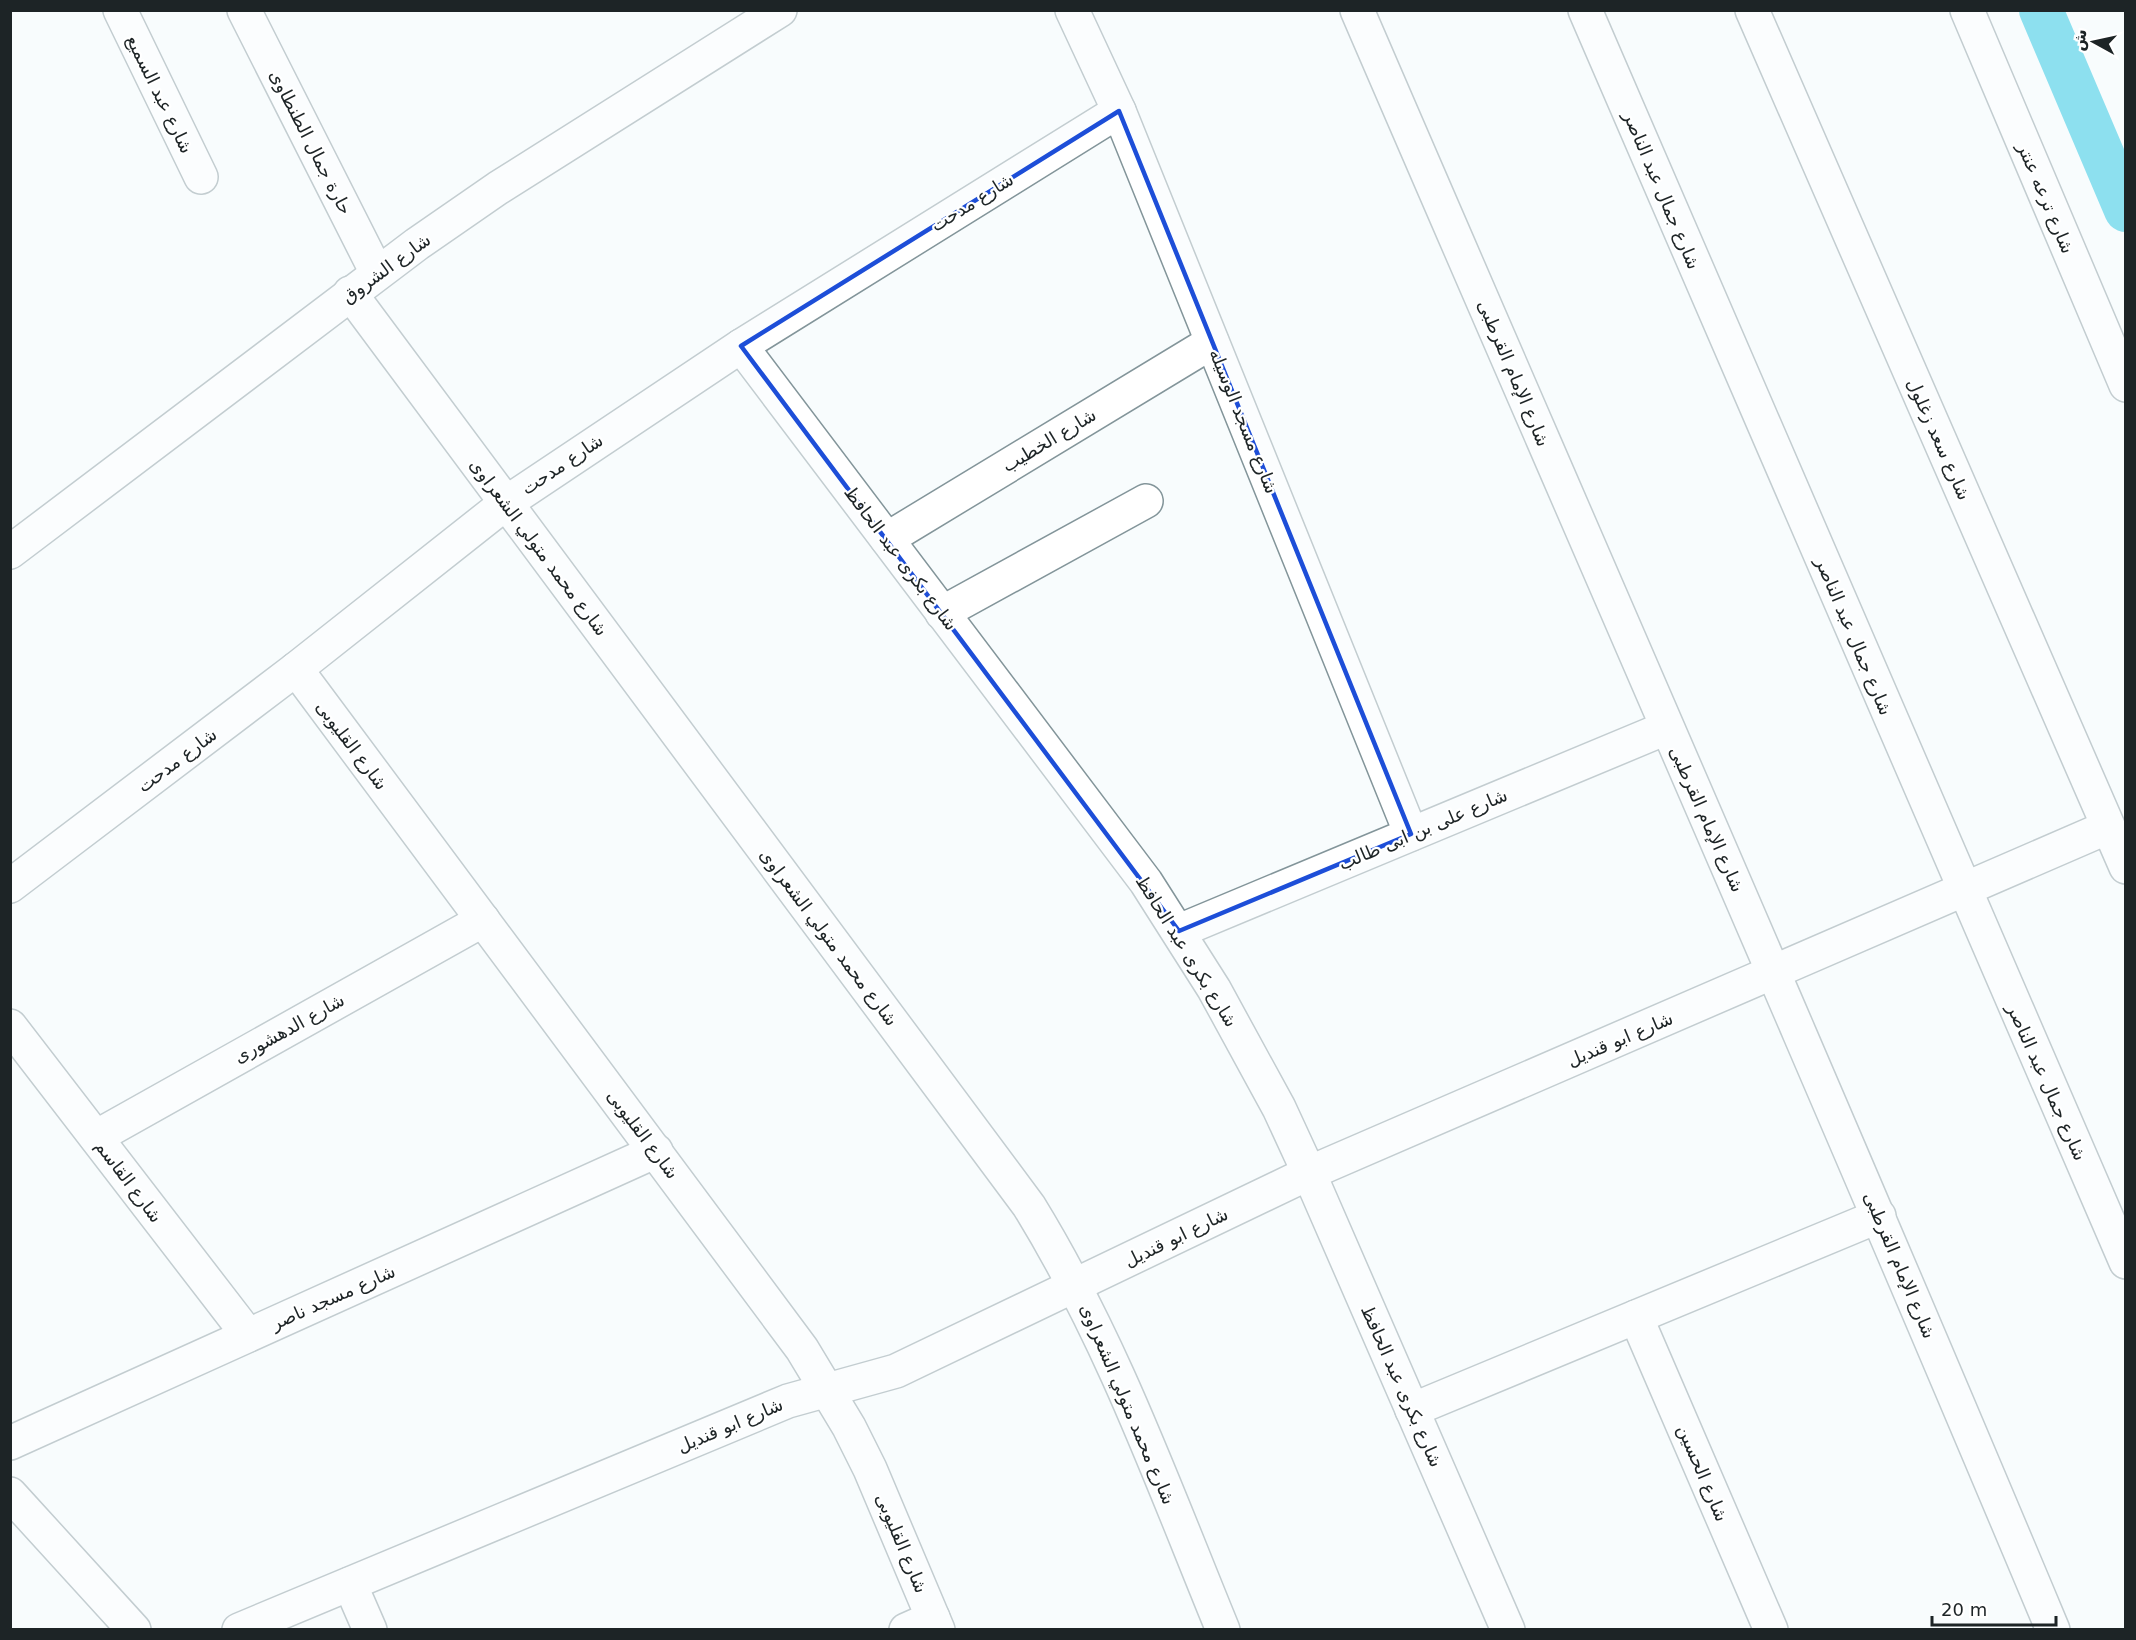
<svg xmlns="http://www.w3.org/2000/svg" width="2136" height="1640" font-family="'DejaVu Sans',Vazirmatn,sans-serif">
	<rect width="100%" height="100%" fill="#f8fcfd"/>
	<g fill="none" stroke-linecap="round" stroke-linejoin="round">
		<path stroke="#0dbfdd" stroke-width="44" d="M2041,10L2126,210"/>
		<g stroke="#83959a" stroke-width="36">
			<g id="minor">
				<path d="M120,10L201,177"/>
				<path d="M244,10L377,273"/>
				<path d="M1072,10L1119,111L1411,834"/>
				<path d="M1357,10C1590,550 1826,1088 2053,1630"/>
				<path d="M1585,10L2126,1262"/>
				<path d="M1752,10L2126,867"/>
				<path d="M1967,10L2126,385"/>
				<path d="M350,293L1029,1206C1112,1341 1163,1484 1223,1630"/>
				<path d="M741,346L1146,882L1214,989L1279,1108L1309,1173L1508,1630"/>
				<path d="M887,539L1212,342"/>
				<path d="M10,552L417,244L498,188L780,10"/>
				<path d="M942,613L1146,501"/>
				<path d="M296,669L802,1349L849,1427L870,1469L938,1630"/>
				<path d="M10,886L296,669L506,503L741,346L1119,111"/>
				<path d="M1179,931L1666,728"/>
				<path d="M10,1026L248,1335"/>
				<path d="M96,1137L483,920"/>
				<path d="M1636,1317L1771,1630"/>
				<path d="M1412,1410L1879,1216"/>
				<path d="M10,1443L656,1151"/>
				<path d="M10,1494L134,1630"/>
				<path d="M350,1584L370,1630"/>
				<path d="M239,1630L788,1401L896,1371L1309,1173L2108,827"/>
				<path d="M906,1630L933,1618"/>
			</g>
		</g>
		<use href="#minor" stroke="#fff" stroke-width="33"/>
	</g>
	<path d="M0 0H2136V1640H0ZM1119,111L1411,834L1179,931L741,346Z" fill="#f8fcfd" fill-opacity=".55" fill-rule="evenodd"/>
	<path fill="none" stroke="#1d4ed8" stroke-width="4.5" stroke-linejoin="round" d="M1119,111L1411,834L1179,931L741,346Z"/>
	<g text-anchor="middle" dominant-baseline="central" stroke-width="4.5" stroke-linejoin="round" paint-order="stroke">
		<g font-size="18" fill="#1d2426" stroke="#fff">
			<text transform="translate(160 94) rotate(64)">شارع عبد السميع</text>
			<text transform="translate(311 142) rotate(63)">حارة جمال الطنطاوى</text>
			<text transform="translate(1662 190) rotate(67)">شارع جمال عبد الناصر</text>
			<text transform="translate(2046 198) rotate(67)">شارع ترعه عنتر</text>
			<text transform="translate(972 202) rotate(-32)">شارع مدحت</text>
			<text transform="translate(386 268) rotate(-36)">شارع الشروق</text>
			<text transform="translate(1514 373) rotate(67)">شارع الإمام القرطبى</text>
			<text transform="translate(1244 421) rotate(68)">شارع مسجد الوسيله</text>
			<text transform="translate(1939 439) rotate(66)">شارع سعد زغلول</text>
			<text transform="translate(1049 440) rotate(-31)">شارع الخطيب</text>
			<text transform="translate(562 464) rotate(-34)">شارع مدحت</text>
			<text transform="translate(539 547) rotate(53)">شارع محمد متولي الشعراوى</text>
			<text transform="translate(901 558) rotate(53)">شارع بكرى عبد الحافظ</text>
			<text transform="translate(1854 636) rotate(67)">شارع جمال عبد الناصر</text>
			<text transform="translate(352 745) rotate(53)">شارع القليوبى</text>
			<text transform="translate(177 760) rotate(-37)">شارع مدحت</text>
			<text transform="translate(1707 819) rotate(66)">شارع الإمام القرطبى</text>
			<text transform="translate(1423 829) rotate(-23)">شارع على بن ابى طالب</text>
			<text transform="translate(829 937) rotate(53)">شارع محمد متولي الشعراوى</text>
			<text transform="translate(1187 951) rotate(58)">شارع بكرى عبد الحافظ</text>
			<text transform="translate(289 1028) rotate(-29)">شارع الدهشورى</text>
			<text transform="translate(1620 1039) rotate(-23)">شارع ابو قنديل</text>
			<text transform="translate(2047 1082) rotate(66)">شارع جمال عبد الناصر</text>
			<text transform="translate(643 1134) rotate(53)">شارع القليوبى</text>
			<text transform="translate(129 1181) rotate(53)">شارع القاسم</text>
			<text transform="translate(1176 1237) rotate(-26)">شارع ابو قنديل</text>
			<text transform="translate(1900 1265) rotate(67)">شارع الإمام القرطبى</text>
			<text transform="translate(333 1297) rotate(-24)">شارع مسجد ناصر</text>
			<text transform="translate(1402 1386) rotate(66)">شارع بكرى عبد الحافظ</text>
			<text transform="translate(1128 1404) rotate(67)">شارع محمد متولي الشعراوى</text>
			<text transform="translate(730 1425) rotate(-23)">شارع ابو قنديل</text>
			<text transform="translate(1703 1473) rotate(67)">شارع الحسين</text>
			<text transform="translate(902 1543) rotate(67)">شارع القليوبى</text>
		</g>
	</g>
	<rect width="2136" height="1640" fill="none" stroke="#1d2426" stroke-width="24"/>
	<g transform="translate(2094 42) rotate(278)" stroke="#ffffff" stroke-width="4.5" paint-order="stroke">
	<path d="M0-4.5L10 22L0 15L-10 22Z" fill="#1d2426"/>
	<text y="-9" font-size="16" font-weight="bold" text-anchor="middle" fill="#1d2426">ش</text>
	</g>
	<path d="M1932 1616v9h124v-9" fill="none" stroke="#1d2426" stroke-width="3"/>
	<text x="1941" y="1616" font-size="18" fill="#1d2426" stroke="#ffffff" stroke-width="4.5" paint-order="stroke">20 m</text>
</svg>
